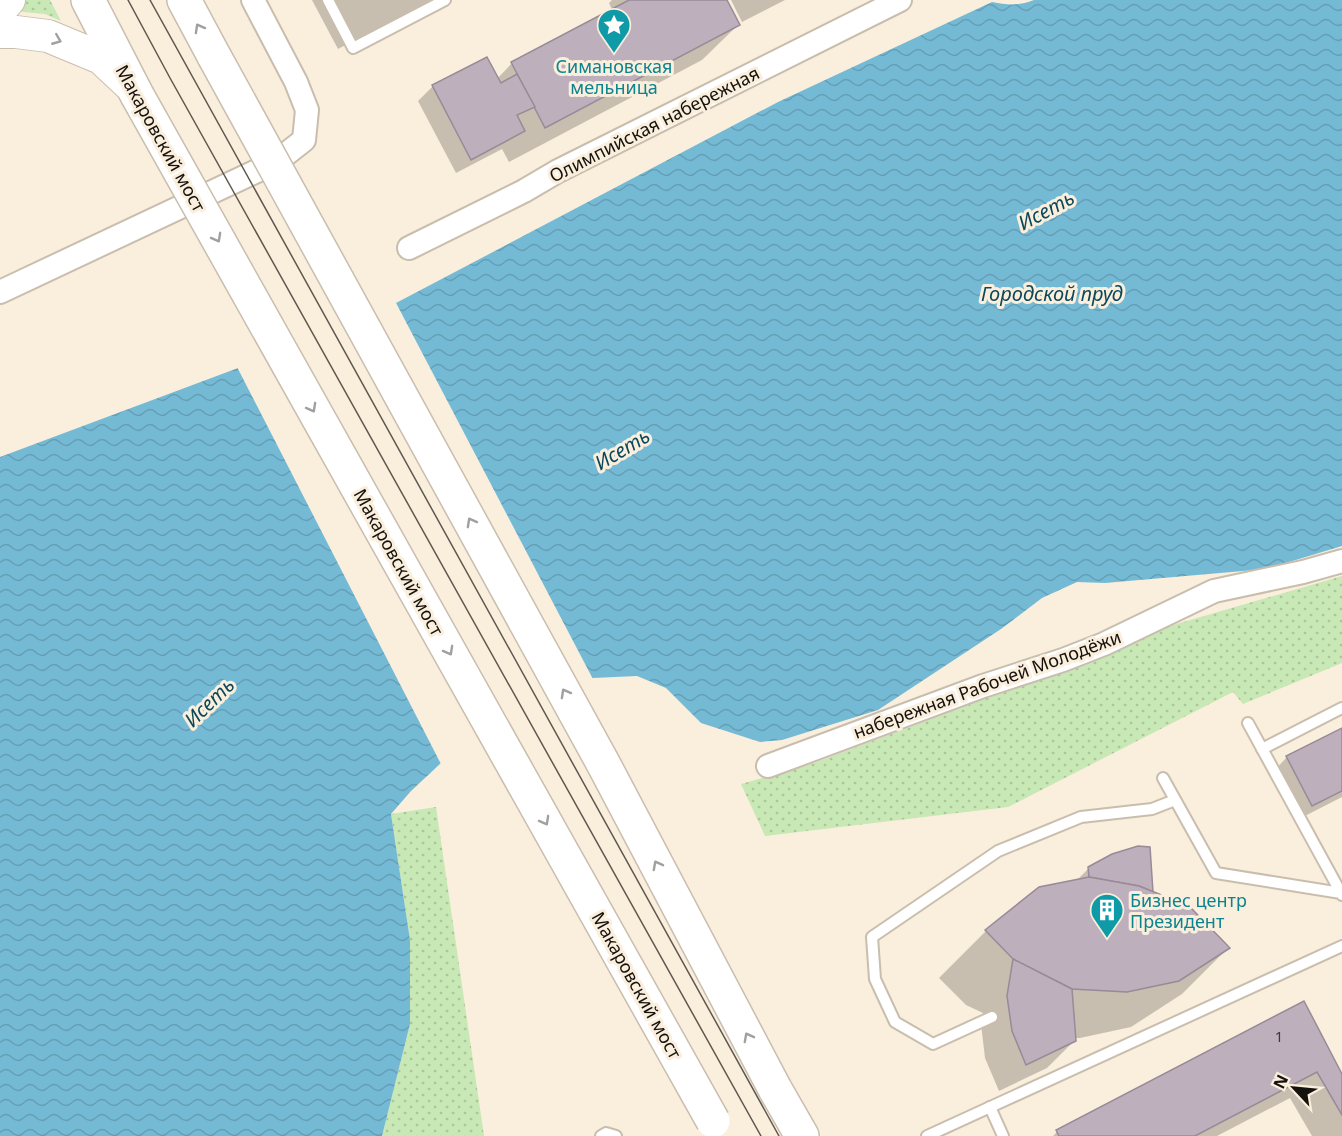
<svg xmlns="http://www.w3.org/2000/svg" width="1342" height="1136" font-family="'Noto Sans',sans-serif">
	<defs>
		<pattern id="grass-dots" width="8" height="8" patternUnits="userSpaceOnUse" patternTransform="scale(1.5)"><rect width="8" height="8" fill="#c8e8b5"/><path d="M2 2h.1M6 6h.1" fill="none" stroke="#abc69a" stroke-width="1.8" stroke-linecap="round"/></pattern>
		<pattern id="water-waves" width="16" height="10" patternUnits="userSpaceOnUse" patternTransform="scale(1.5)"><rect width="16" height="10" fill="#75bad5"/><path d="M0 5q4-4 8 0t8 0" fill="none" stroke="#649fb6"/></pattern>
	</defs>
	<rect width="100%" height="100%" fill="#faeedd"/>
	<g fill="url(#grass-dots)">
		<path d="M22,0H50L61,21L45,14L13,11Z"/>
		<path d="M1342,576V663L1243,704L1233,692L1008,807L765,836L741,784L814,763L969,705L1118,641Z"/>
		<path d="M436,807L484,1136H382L410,1024V940L391,814Z"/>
	</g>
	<path fill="url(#water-waves)" d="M1034,0H1342V546L1266,569L1105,583L1077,582L1042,598L1001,629L878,710L782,740L760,742L701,723L666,688L637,676L593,678L441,763L411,791L391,814L410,940V1024L382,1136H0V457L238,368L396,303L778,102L992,2C1008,5 1018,6 1034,0Z"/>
	<path fill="#faeedd" d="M395,301L594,681L442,766L236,365Z"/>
	<g fill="#0003">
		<path d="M312,0H431L338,49Z"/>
		<path d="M612,0H725L738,25L702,60L509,162L502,149L456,173L418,101L433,86L497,79L512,63L612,10L609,3Z"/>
		<path d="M731,0H785L742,22Z"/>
		<path d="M1342,729V797L1297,820L1273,772L1287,757Z"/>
		<path d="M1089,868L1152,893L1228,948L1182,994L1131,1027L1080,1038H1075V1040L1047,1068L999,1091L985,1058L981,1024L983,1013L966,1005L939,978L986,931L1040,888L1075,882Z"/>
		<path d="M1303,1003L1342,1077V1136H1312L1290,1098L1217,1136H1053L1057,1132Z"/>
	</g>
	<g fill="#beafbc" stroke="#988a97" stroke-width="1.5">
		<path d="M629,0H727L740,25L545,128L511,62Z"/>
		<path d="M487,57L501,83L517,74L535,107L517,115L525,131L471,160L432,85Z"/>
		<path d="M1342,728V791L1312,806L1286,756Z"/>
		<path d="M1138,846L1150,847L1153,892L1139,886L1089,877L1088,867L1112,854Z"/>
		<path d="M1089,877L1139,886L1189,906L1230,948L1179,981L1127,992L1072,989L1013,959L985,930L1039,887Z"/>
		<path d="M1013,959L1072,989L1076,1041L1026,1065L1012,1031L1007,996Z"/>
		<path d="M1304,1001L1342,1074V1115L1317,1072L1195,1136H1059L1056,1130Z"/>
	</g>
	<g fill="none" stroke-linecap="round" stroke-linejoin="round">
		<g stroke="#c9beae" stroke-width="14">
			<g id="lane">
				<path d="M328,0L353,48L445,0"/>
				<path d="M1248,723L1341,893"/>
				<path d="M1262,749L1342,708"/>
				<path d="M1163,778L1216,873L1341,893L1342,895"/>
				<path d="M992,1017L933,1044L895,1022L875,979L872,937L998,851L1081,817L1152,809L1175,800"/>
				<path d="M990,1107L1003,1136"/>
				<path d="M601,1136L606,1133L616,1136"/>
				<path d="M927,1136L1342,946"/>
			</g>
		</g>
		<g stroke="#c9beae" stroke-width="26">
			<g id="street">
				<path d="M409,248L524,191L558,171L900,0"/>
				<path d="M0,292L276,162L304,140L307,110L296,82L253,0"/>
				<path d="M768,766L983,686L1063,660L1104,644L1214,591L1303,572L1342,561"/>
			</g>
		</g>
		<g stroke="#c9beae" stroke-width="34">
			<g id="secondary">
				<path d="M0,10L9,0"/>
				<path d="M0,32H16L48,36L101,58L131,86"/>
			</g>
		</g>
		<g stroke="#c9beae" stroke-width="36">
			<g id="primary">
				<path d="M88,0L137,95"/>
				<path d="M184,0L214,56"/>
				<path d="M775,1089L802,1136"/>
			</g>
		</g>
		<use href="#lane" stroke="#fff" stroke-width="10"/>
		<use href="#street" stroke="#fff" stroke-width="22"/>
		<use href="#secondary" stroke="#fff" stroke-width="32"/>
		<use href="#primary" stroke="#fff" stroke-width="33"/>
		<g stroke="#5f584f" stroke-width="1.5">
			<path d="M128,0L170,78L761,1136"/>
			<path d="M150,0L779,1136"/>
		</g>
		<g stroke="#c9beae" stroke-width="36" stroke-linecap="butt">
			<g id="primary-bridge">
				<path d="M214,56L604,765L775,1089"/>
				<path d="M137,95L713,1121"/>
			</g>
		</g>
		<use href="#primary-bridge" stroke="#fff" stroke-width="33"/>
	</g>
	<defs><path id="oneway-chevron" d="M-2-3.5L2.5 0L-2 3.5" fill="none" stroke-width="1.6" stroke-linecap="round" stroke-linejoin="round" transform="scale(1.5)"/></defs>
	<g stroke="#a1a09e">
		<use href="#oneway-chevron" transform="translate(199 28) rotate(-119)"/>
		<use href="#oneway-chevron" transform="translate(57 40) rotate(22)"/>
		<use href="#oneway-chevron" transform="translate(217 238) rotate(61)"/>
		<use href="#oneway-chevron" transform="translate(312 408) rotate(61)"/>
		<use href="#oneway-chevron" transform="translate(471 522) rotate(-119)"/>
		<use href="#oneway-chevron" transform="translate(449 651) rotate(61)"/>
		<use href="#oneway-chevron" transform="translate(565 693) rotate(-119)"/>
		<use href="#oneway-chevron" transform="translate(545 821) rotate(61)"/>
		<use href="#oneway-chevron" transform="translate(657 865) rotate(-118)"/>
		<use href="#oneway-chevron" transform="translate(748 1037) rotate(-118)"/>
	</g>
	<defs>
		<g id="sight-pin" transform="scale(1.725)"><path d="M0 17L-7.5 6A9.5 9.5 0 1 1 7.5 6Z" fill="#0f9aa8" stroke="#faeedd"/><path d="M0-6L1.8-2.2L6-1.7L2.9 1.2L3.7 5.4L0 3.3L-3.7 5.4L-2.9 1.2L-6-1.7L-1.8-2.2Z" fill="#fff"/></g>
		<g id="building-pin" transform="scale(1.725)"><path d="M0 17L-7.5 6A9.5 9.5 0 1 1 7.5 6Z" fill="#0f9aa8" stroke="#faeedd"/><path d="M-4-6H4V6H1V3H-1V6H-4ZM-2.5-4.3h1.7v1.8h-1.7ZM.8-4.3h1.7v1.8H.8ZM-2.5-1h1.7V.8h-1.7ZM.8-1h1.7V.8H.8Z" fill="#fff"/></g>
	</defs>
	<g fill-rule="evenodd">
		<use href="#sight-pin" x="614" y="25"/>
		<use href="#building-pin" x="1107" y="910"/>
	</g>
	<g text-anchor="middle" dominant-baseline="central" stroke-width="6" stroke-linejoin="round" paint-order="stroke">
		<g font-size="15" fill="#3f3838">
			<text x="1279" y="1036">1</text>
		</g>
		<g font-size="18" fill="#0d838f" stroke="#faeedd">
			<text x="614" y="66">Симановская<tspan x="614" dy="21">мельница</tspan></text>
			<text x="1130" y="900" text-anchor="start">Бизнес центр<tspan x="1130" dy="21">Президент</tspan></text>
		</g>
		<g font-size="18" fill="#15110c" stroke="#faeedd">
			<text transform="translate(654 124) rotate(-27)">Олимпийская набережная</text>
			<text transform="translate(161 138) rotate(61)">Макаровский мост</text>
			<text transform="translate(399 562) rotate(61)">Макаровский мост</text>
			<text transform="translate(987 684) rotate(-20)">набережная Рабочей Молодёжи</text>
			<text transform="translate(637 985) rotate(61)">Макаровский мост</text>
		</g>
		<g font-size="20" font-style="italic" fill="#0b485b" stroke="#faeedd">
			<text transform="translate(1046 210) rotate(-28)">Исеть</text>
			<text x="1052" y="293">Городской пруд</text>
			<text transform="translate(622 449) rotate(-31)">Исеть</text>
			<text transform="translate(209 702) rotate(-44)">Исеть</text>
		</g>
	</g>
	<g transform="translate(1294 1088) rotate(296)" stroke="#faeedd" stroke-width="4.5" paint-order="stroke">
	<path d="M0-4.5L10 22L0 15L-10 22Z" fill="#15110c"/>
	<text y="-9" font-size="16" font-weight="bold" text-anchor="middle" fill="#15110c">N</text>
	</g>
</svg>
